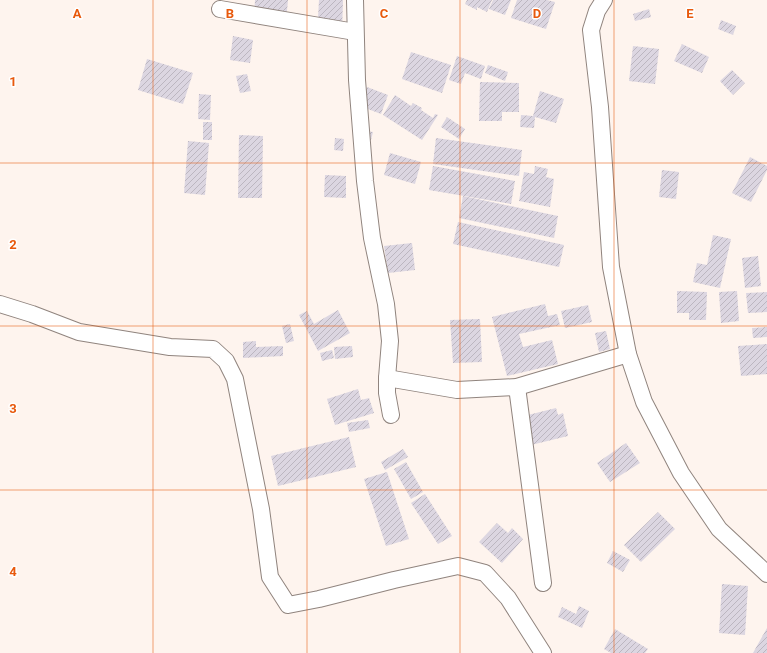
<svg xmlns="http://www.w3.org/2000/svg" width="767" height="653" font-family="Roboto,sans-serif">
	<defs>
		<pattern id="building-hatch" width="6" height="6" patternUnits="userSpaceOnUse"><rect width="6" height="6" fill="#dcd6e1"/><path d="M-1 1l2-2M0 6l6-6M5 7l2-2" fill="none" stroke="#bcb6c0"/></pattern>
	</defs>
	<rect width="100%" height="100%" fill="#fef4ee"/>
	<g fill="url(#building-hatch)">
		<path d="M255,0H288L286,22L254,20Z"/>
		<path d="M319,0H343L342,32L318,18Z"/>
		<path d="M467,0H492L487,12L477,7V10L465,4Z"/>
		<path d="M493,0H511L505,15L489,9Z"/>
		<path d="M517,0H547L555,2L546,29L511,18Z"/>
		<path d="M649,9L651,17L635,21L633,14Z"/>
		<path d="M721,20L736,26L733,35L718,29Z"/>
		<path d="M233,36L253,40L250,63L230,60Z"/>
		<path d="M682,44L709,57L702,73L674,61Z"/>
		<path d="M633,46L659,49L655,84L629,81Z"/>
		<path d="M411,52L451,65L442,93L402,79Z"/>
		<path d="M457,56L485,66L481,79L465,73L461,84L449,80Z"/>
		<path d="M147,59L193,73L183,104L138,90Z"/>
		<path d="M488,65L508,72L505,81L485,73Z"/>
		<path d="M732,70L745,83L733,95L720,81Z"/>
		<path d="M247,74L251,91L240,93L236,76Z"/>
		<path d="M480,82L519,83V112H502V121H479Z"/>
		<path d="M367,87L388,95L381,114L360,106Z"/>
		<path d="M540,91L564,99L556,123L535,117L534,128L520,127L521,115L533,116Z"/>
		<path d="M199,94L211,95L210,120L198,119Z"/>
		<path d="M395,95L411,106L413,103L422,108L421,110L433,118L435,114L438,115L422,140L383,115Z"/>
		<path d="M447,117L465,129L459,139L441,127Z"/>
		<rect x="203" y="122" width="9" height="18"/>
		<path d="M360,130L373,132L371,140L359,138Z"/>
		<path d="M239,135L263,136L262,198H238Z"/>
		<path d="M335,138L344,139L343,151L334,150Z"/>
		<path d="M436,138L522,150L519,176L433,164Z"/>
		<path d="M188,141L209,143L205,195L184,193Z"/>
		<path d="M390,153L421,162L415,184L384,175Z"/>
		<path d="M750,157L767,166V170L751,202L732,193Z"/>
		<path d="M433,166L515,181L511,204L429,190Z"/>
		<path d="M535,166L548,169L546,177L554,179L550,207L519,201L524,172L534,174Z"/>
		<path d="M662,170L679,172L676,199L659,197Z"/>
		<path d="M325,175L346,176V198L324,197Z"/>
		<path d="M463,196L558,216L554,238L459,218Z"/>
		<path d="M458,222L564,245L559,267L453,244Z"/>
		<path d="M713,235L731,239L720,288L693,282L697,263L707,265Z"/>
		<path d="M412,243L415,270L388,273L384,246Z"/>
		<path d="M758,256L761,286L745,288L742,258Z"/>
		<path d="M677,291L707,292L706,320H689V313H677Z"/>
		<path d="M737,291L739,321L721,323L719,292Z"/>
		<path d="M767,292V312L748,313L746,293Z"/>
		<path d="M545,304L548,316L557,314L560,325L519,334L523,347L552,340L558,364L507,376L492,317Z"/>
		<path d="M588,305L592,322L565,328L561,311Z"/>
		<path d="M338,310L350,333L318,351L299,315L307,311L314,324Z"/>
		<path d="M480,319L482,362L453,363L450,320Z"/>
		<path d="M290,324L294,341L286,343L282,326Z"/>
		<path d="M767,327V337L753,338L752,328Z"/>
		<path d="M606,331L610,349L599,352L595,333Z"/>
		<path d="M256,341V347L283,346V356L243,358V342Z"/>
		<path d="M767,344V374L741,376L738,346Z"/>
		<path d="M352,346L353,357L335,359L334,347Z"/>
		<path d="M332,350L334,358L322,361L320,353Z"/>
		<path d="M358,389L361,400L369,398L374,413L335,425L327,399Z"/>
		<path d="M556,408L558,415L563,413L568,436L531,445L524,416Z"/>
		<path d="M368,420L370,428L349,432L347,423Z"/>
		<path d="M349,437L356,467L278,486L271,456Z"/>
		<path d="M626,443L640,463L610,482L597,463Z"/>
		<path d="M403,449L408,457L385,470L381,462Z"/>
		<path d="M406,462L423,492L411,499L394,469Z"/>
		<path d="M387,472L409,539L386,546L364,479Z"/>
		<path d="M425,494L452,536L438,544L411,503Z"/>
		<path d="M658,512L675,529L641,562L624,545Z"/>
		<path d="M497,523L508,533L512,528L523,539L502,563L479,542Z"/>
		<path d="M613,551L630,560L623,572L607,563Z"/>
		<path d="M722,584L748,586L745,635L719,633Z"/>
		<path d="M579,606L589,611L582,628L558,617L562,607L576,614Z"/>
		<path d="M767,628V653H753Z"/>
		<path d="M615,629L648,649L645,653H611L604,649Z"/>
	</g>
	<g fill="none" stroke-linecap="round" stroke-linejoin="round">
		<g stroke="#90847e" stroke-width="18">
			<g id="street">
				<path d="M355,0L357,80L365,181L372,238L386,304L390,341L387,378V393L391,415"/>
				<path d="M604,0L597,11L591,30L600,107L611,267L628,354L644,402L681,473L719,529L767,574"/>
				<path d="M220,9L355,32"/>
				<path d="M0,304L32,314L79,332L170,347L213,349L226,361L235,379L261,509L270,577L288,605L319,599L394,580L458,566L485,573L508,598L543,653"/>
				<path d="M387,378L457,390L517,387L628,354"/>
				<path d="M517,387L543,583"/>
			</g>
		</g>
		<use href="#street" stroke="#fff" stroke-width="16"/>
	</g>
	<path fill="none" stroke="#e8590c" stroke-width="1" stroke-opacity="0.55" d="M153,0V653M307,0V653M460,0V653M614,0V653M0,163H767M0,326H767M0,490H767"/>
	<g font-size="13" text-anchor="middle" font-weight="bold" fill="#e8590c" stroke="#fff" stroke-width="3" stroke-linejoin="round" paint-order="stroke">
		<text x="77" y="18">A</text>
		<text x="230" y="18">B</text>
		<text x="384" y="18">C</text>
		<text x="537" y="18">D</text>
		<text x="690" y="18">E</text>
		<text x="13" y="86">1</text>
		<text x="13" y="249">2</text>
		<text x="13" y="413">3</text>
		<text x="13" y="576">4</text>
	</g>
</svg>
